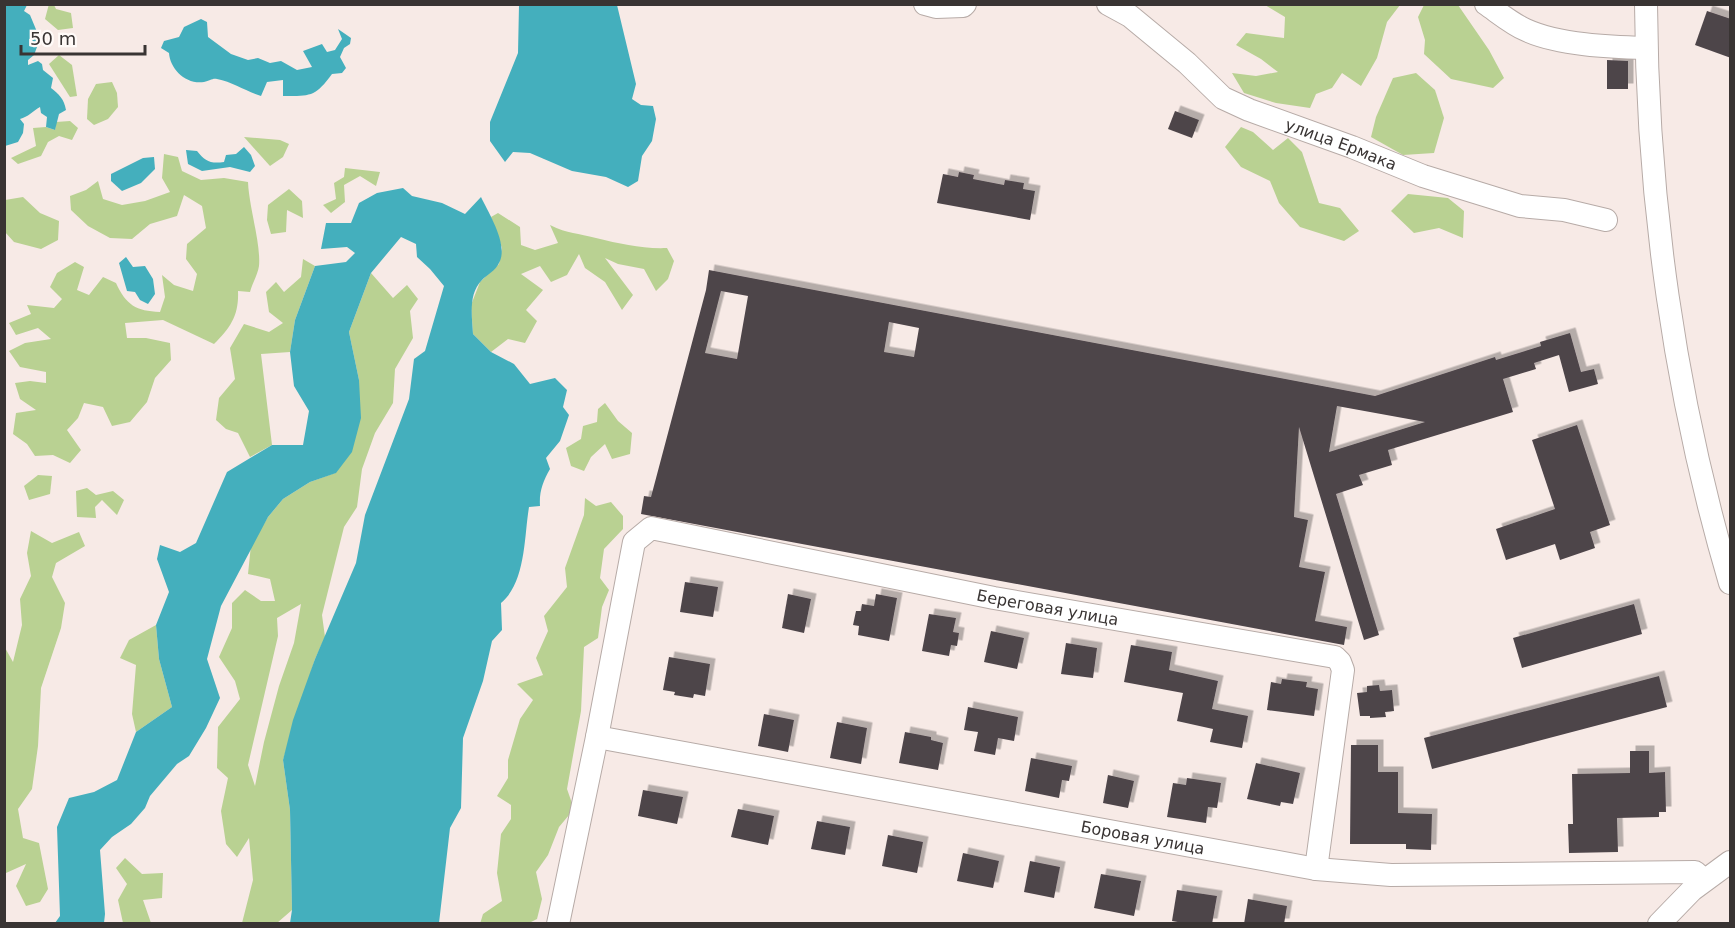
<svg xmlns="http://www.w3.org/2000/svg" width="1735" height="928" font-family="'DejaVu Sans',sans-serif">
	<defs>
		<filter id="shadow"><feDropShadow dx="5.5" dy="-5.5" stdDeviation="0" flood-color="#0004"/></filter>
	</defs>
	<rect width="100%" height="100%" fill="#f7eae6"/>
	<g fill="#b9d192" fill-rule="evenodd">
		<path d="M49,4L54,5L56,9L71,13L73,28L58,30L45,19Z"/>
		<path d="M1265,5H1400L1387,22L1377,58L1361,86L1342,73L1332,88L1316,94L1310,108L1276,103L1244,93L1232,73L1256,76L1278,72L1261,59L1236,45L1246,33L1284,38L1285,17Z"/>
		<path d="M1424,5H1458L1489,50L1504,78L1493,88L1451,79L1424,54L1425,40L1418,17Z"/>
		<path d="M59,55L72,65L77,96L70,97L49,64Z"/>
		<path d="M1416,73L1435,90L1444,118L1434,153L1403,155L1371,137L1376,117L1393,78Z"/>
		<path d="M112,82L117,93L118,107L108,119L94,125L87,119L88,99L96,84Z"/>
		<path d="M70,121L78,128L72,140L59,136L48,142L41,156L18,164L11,158L36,146L33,128L46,127L55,130L56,122Z"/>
		<path d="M1241,127L1253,132L1273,150L1288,138L1302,152L1319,203L1340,208L1359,231L1344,241L1300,227L1279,203L1270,181L1241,167L1225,147Z"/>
		<path d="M244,137L280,140L289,144L283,157L270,166Z"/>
		<path d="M164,154L178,157L182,171L201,180L224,178L248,182C249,207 261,244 259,266C258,274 252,284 250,292L238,291C239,315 231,327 214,344L163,320L125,323L127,338H146L170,343L171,360L155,378L147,402L130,422L112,426L103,407L84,403L78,418L67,430L81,450L70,463L53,455L35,456L27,444L13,434L16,413L36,410L20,399L15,383L30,381L46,383V372L20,367L9,351L25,343L51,339L38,328L16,335L9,323L31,314L27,305L54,308L62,299L50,287L57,273L75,262L84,267L77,290L89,295L103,277L116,283C126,305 136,311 160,312L165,297L162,275L174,285L193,291L197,274L186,259L187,244L206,228L202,206L184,195L177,216L150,224L132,239L110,238L88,226L71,210L70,196L86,190L98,181L103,199L122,205L145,201L170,192L162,178Z"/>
		<path d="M345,168L380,172L376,186L360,176L344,185L345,202L331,213L323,205L336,199L334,183L344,177Z"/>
		<path d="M289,189L302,201L303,218L287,210L286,232L271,234L267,220L268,205Z"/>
		<path d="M1408,194L1448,198L1464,211L1463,238L1439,228L1414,233L1391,211Z"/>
		<path d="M23,197L40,213L59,221L58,240L41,249L14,242L5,232V200Z"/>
		<path d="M498,213L520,227L521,245L535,250L558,243L550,225C568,234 578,233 596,238C621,244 642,249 667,248L674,261L668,279L656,291L644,269L618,264L605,258L633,295L622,310L605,282L585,268L579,254L567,275L551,282L540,266L521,274L543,290L526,310L537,321L525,343L508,339L491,352L473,334L471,305L480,282L499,264L502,248L491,217Z"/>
		<path d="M303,259L315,266L295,320L290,352L261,354L272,445L250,457L238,433L226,429L216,420L219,398L235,379L230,348L244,324L269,332L283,323L269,312L266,292L276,282L284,292L301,277Z"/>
		<path d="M371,273L393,298L407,285L418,299L410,311L413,338L395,369L393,403L375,433L362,469L357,507L344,527L322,615L325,637L315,659L283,760L290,810L292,910L277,923H242L253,880L249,838L237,857L226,844L221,811L228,778L217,768L218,727L240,699L235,681L219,657L232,628V603L245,590L261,601H275L270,579L248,574L251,545L268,517L283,499L310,482L335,473L359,380L349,332ZM301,604L294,643L279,686L264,742L255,786L248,765L278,636L277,618Z"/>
		<path d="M605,403L618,421L632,433L630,454L612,459L605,444L591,457L584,471L571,466L566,448L581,439L583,426L597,422L598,409Z"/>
		<path d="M38,475L52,476L50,494L29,500L24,486Z"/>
		<path d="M87,488L96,495L113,491L124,500L117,515L102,500L95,507L96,518L77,517L76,491Z"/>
		<path d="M585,498L596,506L611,502L623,516V529L604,549L600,578L609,590L602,607L598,638L584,647L581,711L567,789L574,809L559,827L548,855L536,872L542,899L537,919L529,923L480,924L483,914L502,901L497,873L501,834L511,819V805L497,796L508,778V760L520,719L533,700L517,684L543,675L536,658L548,631L544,616L567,587L565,568L584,515Z"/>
		<path d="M31,531L52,543L79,532L85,546L56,563L52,577L65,603L61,628L41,688L38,746L32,789L18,809L23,838L39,843L48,889L40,902L26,906L16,886L26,864L6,873L5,881L4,646L13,662L22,625L20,599L31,576L27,553Z"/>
		<path d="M156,625L159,659L172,707L136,732L132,714L136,665L120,658L129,640Z"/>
		<path d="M125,858L142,874L163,873L162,898L143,900L151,923H123L118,900L127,884L116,868Z"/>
	</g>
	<g fill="#44afbd">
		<path d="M4,5H27L24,11L30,15L40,39L34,55L28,60V65L38,61L42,64L43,70L53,78L51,88C59,94 64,99 66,110L59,114L55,130L46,127L47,117L41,113L40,107C33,111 28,117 20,119L24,124L23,133L18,142L5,146Z"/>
		<path d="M519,5H617L636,84L632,99L641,105L653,106L656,119L652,141L642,156L638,181L628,187L606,177L572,171L530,153L513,152L505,162L490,141V122L518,53Z"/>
		<path d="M201,19L207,22L208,37L231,54L248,60L258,58L270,63L281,61L297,70L312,67L303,51L322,44L327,52L335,50L342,39L338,29L351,38L350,44L344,48L340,57L346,68L342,73L332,74C315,97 311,96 283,96V80L267,82L261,96C245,91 233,82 217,79C212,78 210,81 204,82C186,85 170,69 169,53L161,48L164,41L179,37L184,27Z"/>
		<path d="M244,147L251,155L255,166L250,172L230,167L202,171L188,164L186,150L197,151C205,161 210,164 224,162L226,155L236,154Z"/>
		<path d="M154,157L155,169L141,183L122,191L111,181V174L143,158Z"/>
		<path d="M403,188L412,196L442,203L465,214L481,197C489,214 509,245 499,263C496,270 487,275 482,280C468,294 472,316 473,334L491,352L514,364L530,384L555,378L567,390L563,407L569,415L560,441L546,458L550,469C543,481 539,492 540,506L529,507C524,537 526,582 501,603L502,630L492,641L483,681L463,738L461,808L450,828L439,923H290L292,910L290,810L283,760L293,720L315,659L356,563L365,515L409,399L414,359L425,351L444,286L430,269L417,257L416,244L401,237L371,273L349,332L359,380L361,418L352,452L336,473L310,482L283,499L268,517L221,606L207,659L220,698L206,728L189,756L177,764L150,796L145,808L131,824L112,837L100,850L105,914L104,923H55L60,916L57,827L69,798L94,792L117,780L136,732L172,707L159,659L156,625L169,592L157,559L160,545L180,552L196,543L227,472L272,445H303L309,411L294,386L290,352L295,320L315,266L346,262L355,253L347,247L321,249L326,223H351L359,203L377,193Z"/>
		<path d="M126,257L133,267L145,266L153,279L155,294L148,304L140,300L135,292L127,291L119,263Z"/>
	</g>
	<g fill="#4e454a" fill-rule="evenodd" filter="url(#shadow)">
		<path d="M1707,11L1731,19V58L1695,45Z"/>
		<path d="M1607,60L1628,61V89H1607Z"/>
		<path d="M1175,111L1199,120L1192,138L1168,129Z"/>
		<path d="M959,172L974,175L973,179L1004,185L1005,180L1024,183L1023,189L1035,191L1030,220L937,203L943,174L958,177Z"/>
		<path d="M709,270L1375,396L1495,357L1496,360L1541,346L1540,342L1570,333L1581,372L1594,369L1598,384L1569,392L1559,355L1534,363L1536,369L1503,379L1513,412L1388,450L1392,465L1359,475L1363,485L1336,494L1379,635L1364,640L1299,427L1294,517L1308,520L1299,567L1325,572L1315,621L1347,627L1344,645L641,514L644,496L651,497L706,290ZM721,291L748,296L737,359L705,353ZM889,322L919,328L914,357L884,352ZM1337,406L1425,422L1329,452Z"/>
		<path d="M1577,425L1610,525L1590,532L1595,548L1560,560L1555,544L1506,560L1496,529L1555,509L1532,440Z"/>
		<path d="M685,582L718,587L713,617L680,612Z"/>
		<path d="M788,594L811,599L804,633L782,628Z"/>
		<path d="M876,594L897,598L889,641L858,635L859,626L853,625L856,611H861L862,604L874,606Z"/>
		<path d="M1634,604L1642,634L1522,668L1513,638Z"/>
		<path d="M929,614L956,618L953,632L959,633L957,646L951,645L949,656L922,651Z"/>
		<path d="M991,631L1024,638L1017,669L984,662Z"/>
		<path d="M1066,643L1097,648L1093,678L1061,674Z"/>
		<path d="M1131,645L1172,652L1169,670L1218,681L1212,709L1248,716L1242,748L1210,742L1213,729L1177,721L1183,693L1124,682Z"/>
		<path d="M669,657L710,664L705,696L694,694L693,698L674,695L675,692L663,690Z"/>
		<path d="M1659,676L1667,707L1432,769L1424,738Z"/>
		<path d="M1282,679L1307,682L1306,687L1318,689L1314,716L1267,710L1271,682L1281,684Z"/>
		<path d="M1379,685L1380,691L1392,690L1394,711L1385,712L1386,717L1370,718V716H1360L1357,693L1367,692V686Z"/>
		<path d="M968,707L1018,717L1014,741L998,738L995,755L974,751L978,732L964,730Z"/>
		<path d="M764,714L794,720L788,752L758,746Z"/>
		<path d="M837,722L867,728L861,764L830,758Z"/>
		<path d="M905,732L931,737V740L943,743L938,770L899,763Z"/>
		<path d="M1351,745H1378V772H1398V813L1432,814L1431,850L1406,849V844H1350Z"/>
		<path d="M1630,751H1649V773L1665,772L1666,812H1659V817L1617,818L1618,852L1569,853L1568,824H1573L1572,774L1630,773Z"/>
		<path d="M1031,758L1072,766L1069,781L1062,780L1059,798L1025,791Z"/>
		<path d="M1256,763L1300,773L1293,804L1281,802L1280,806L1247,799Z"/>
		<path d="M1108,775L1134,781L1128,808L1103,803Z"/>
		<path d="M1187,778L1221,783L1217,808L1208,807L1206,823L1167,817L1173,783L1186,785Z"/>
		<path d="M643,790L683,797L677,824L638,816Z"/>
		<path d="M738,809L774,816L768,845L731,837Z"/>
		<path d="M817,821L850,827L845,855L811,849Z"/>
		<path d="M888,835L923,842L917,873L882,866Z"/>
		<path d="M963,853L999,861L993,888L957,881Z"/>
		<path d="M1030,861L1060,867L1054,898L1024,892Z"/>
		<path d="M1101,874L1141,881L1134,916L1094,908Z"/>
		<path d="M1177,890L1217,896L1212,924H1189L1172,921Z"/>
		<path d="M1248,899L1287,906L1284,924H1244Z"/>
	</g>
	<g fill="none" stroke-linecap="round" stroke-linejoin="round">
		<g stroke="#b7aba7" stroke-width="24">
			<g id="minor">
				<path d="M925,4L936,7L963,6L965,4"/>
				<path id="s1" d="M1108,4L1130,16L1187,63L1223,98L1249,110L1352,147L1423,176L1520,206L1564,210L1606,220"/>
				<path d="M1486,4C1499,13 1512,24 1526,30C1559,45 1610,47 1646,48"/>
				<path d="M1646,4C1647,199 1675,397 1730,583"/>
				<path id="s2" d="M597,737L1316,869L1391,875L1695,872L1704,880"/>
				<path id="s3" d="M558,924L597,737L634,542L651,528L994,598L1335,657L1340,662L1343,670L1316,869"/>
				<path d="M1659,924L1692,890L1730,862"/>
			</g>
		</g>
		<use href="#minor" stroke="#fff" stroke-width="22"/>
	</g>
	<g text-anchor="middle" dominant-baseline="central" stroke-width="6" stroke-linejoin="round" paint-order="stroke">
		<g font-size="16" fill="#393433" stroke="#fffaf8">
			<text stroke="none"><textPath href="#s1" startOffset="276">улица Ермака</textPath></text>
			<text stroke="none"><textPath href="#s3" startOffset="816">Береговая улица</textPath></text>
			<text stroke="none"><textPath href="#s2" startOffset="555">Боровая улица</textPath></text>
		</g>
	</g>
	<rect width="1735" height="928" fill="none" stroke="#393433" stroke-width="12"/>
	<path d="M21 45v9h124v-9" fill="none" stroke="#393433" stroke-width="3"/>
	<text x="30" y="45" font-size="18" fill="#393433" stroke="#fffaf8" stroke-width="4.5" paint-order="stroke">50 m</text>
</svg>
